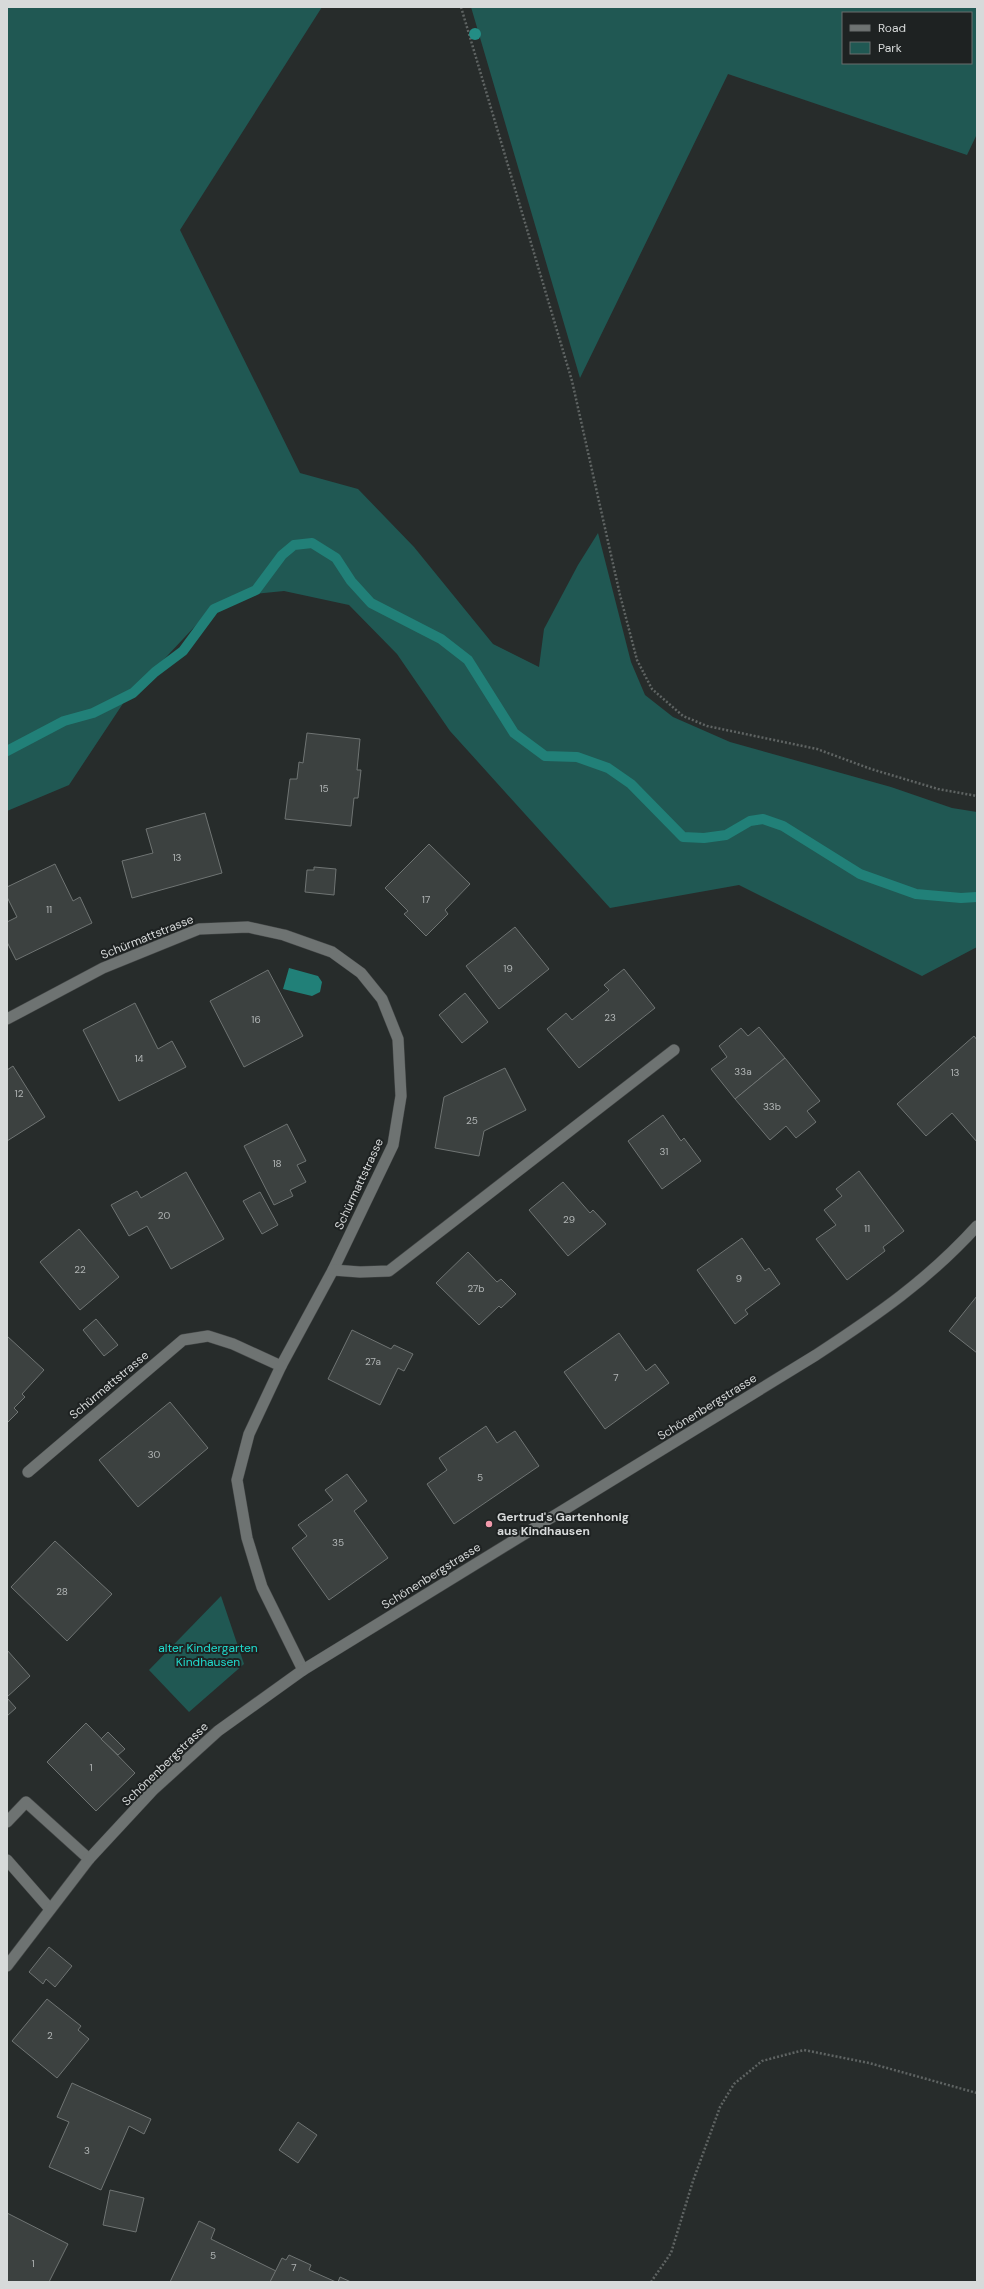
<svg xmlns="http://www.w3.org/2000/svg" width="984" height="2289" font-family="'DM Sans',sans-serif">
	<rect width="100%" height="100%" fill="#272c2b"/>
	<g fill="#205853" fill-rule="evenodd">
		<path d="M7,7H322L180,230L300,473L358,489L414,547L493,644L539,667L544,629L578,565L598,533L631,662L645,695L673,717L730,742L891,787L952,808L977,812V947L922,976L739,885L610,908L450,731L397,654L349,605L284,591L235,596L198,623L124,702L69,785L7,811Z"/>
		<path d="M471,7H977V134L967,155L728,74L580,378ZM843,13H971V63H843Z"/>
		<path d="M221,1596L244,1664L189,1712L149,1670Z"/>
	</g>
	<path fill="#218078" d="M289,968L318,976L322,982L320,992L312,996L283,989Z"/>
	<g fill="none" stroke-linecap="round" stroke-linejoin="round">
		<path stroke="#218078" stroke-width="10" d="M7,751L64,721L93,713L133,693L155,672L183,651L214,609L256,590L282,555L294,545L312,543L336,558L351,581L371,603L441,639L468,660L514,733L545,756L577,757L608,768L631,784L683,837L704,838L726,835L750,821L763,819L783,826L860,874L916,894L961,898L977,897"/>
	</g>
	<g fill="#3c4140" stroke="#6f7473">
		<path d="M307,733L360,739L357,770H361L358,798H354L351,826L285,819L290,779H297L299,762L303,763Z"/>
		<path d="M205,813L222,873L132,898L122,861L153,853L146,829Z"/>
		<path d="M429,844L470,884L445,910L448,914L426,936L404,914L408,911L385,888Z"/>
		<path d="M55,864L73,901L80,897L92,923L16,960L7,942V922L17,917L7,897V887Z"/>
		<path d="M314,867L336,869L334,895L305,892L307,870H314Z"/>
		<path d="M515,927L549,969L499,1009L466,966Z"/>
		<path d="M624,969L655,1008L579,1068L547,1029L566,1013L572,1020L609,990L604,985Z"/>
		<path d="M268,970L303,1036L244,1067L210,1001Z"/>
		<path d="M465,993L488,1022L462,1043L439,1015Z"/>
		<path d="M135,1003L158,1049L172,1041L186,1067L119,1101L83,1030Z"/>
		<path d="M759,1027L785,1058L735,1099L711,1069L727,1057L719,1046L741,1028L748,1036Z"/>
		<path d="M974,1036L977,1040V1142L952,1113L926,1136L897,1104Z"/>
		<path d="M785,1058L820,1101L807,1111L816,1122L796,1138L786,1126L770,1140L735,1099Z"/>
		<path d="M13,1066L45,1117L7,1141V1070Z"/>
		<path d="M505,1068L526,1110L484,1131L479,1156L435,1148L444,1097Z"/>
		<path d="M663,1115L681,1141L684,1138L701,1161L662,1189L628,1141Z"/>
		<path d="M287,1124L306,1161L297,1165L306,1182L290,1190L293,1196L274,1205L244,1146Z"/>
		<path d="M859,1171L904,1231L883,1247L885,1251L847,1280L816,1239L836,1225L824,1210L842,1196L836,1189Z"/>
		<path d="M186,1172L224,1239L171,1269L147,1226L129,1236L111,1205L137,1191L141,1198Z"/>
		<path d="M563,1182L590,1213L593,1210L606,1224L568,1256L529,1210Z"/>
		<path d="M260,1192L278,1225L262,1234L243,1201Z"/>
		<path d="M79,1229L119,1277L80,1310L40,1262Z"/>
		<path d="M742,1238L765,1271L769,1268L780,1284L745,1310L748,1314L735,1324L697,1270Z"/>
		<path d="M468,1252L497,1282L501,1279L516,1294L501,1308L499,1306L479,1325L436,1283Z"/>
		<path d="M977,1296V1353L949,1331Z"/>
		<path d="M96,1319L118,1345L104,1356L83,1330Z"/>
		<path d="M352,1330L391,1349L394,1345L413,1354L404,1371L398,1368L380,1405L328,1379Z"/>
		<path d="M619,1333L646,1371L655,1364L669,1383L605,1429L564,1372Z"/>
		<path d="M7,1336L44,1370L22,1394L25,1397L14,1408L18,1412L7,1423Z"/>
		<path d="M170,1402L208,1448L138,1507L99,1460Z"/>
		<path d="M486,1426L497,1443L515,1431L539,1466L454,1524L427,1484L447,1470L439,1458Z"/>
		<path d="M347,1474L367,1501L354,1511L388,1558L329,1600L292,1548L307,1536L298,1525L333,1500L325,1490Z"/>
		<path d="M55,1541L112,1594L67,1641L11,1587Z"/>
		<path d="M7,1650L30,1676L7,1697Z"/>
		<path d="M7,1698L16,1708L7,1716Z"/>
		<path d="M86,1723L135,1773L96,1811L47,1762Z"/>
		<path d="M108,1732L125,1749L118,1755L101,1739Z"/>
		<path d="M49,1947L72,1966L55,1987L46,1979L43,1984L29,1972Z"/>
		<path d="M47,1999L81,2026L78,2030L89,2039L57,2078L12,2041Z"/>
		<path d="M72,2083L151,2119L144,2134L129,2126L101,2190L49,2167L69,2122L57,2117Z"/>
		<path d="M298,2122L317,2135L298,2163L279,2150Z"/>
		<path d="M110,2190L144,2198L136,2232L103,2225Z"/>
		<path d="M7,2213L68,2244L49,2282H7Z"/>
		<path d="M199,2221L215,2229L211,2239L276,2271L270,2282H170Z"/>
		<path d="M289,2255L311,2265L309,2270L336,2282H270L282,2258L286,2260Z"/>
		<path d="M340,2277L351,2282H338Z"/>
	</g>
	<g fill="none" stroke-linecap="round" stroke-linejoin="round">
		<g stroke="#444747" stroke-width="12">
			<g id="service">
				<path d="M7,1822L26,1802L89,1859"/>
				<path d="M7,1860L50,1909"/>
			</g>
		</g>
		<g stroke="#444747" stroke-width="12">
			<g id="minor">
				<path d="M7,1019L103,968L199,929L248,927L284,935L332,952L361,973L382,999L398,1039L401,1096L393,1145L333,1270L281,1366L249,1434L237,1480L247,1538L262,1587L303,1670"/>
				<path d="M333,1270L360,1272L389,1271L674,1050"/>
				<path d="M28,1472L183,1340L208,1336L233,1344L281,1366"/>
				<path d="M7,1966L89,1859L153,1790L218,1731L303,1670L816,1355C877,1315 928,1280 977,1226"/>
			</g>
		</g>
		<g stroke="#5f6463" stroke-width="2.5" stroke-dasharray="2 2" stroke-linecap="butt">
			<path d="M461,7L572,381L620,595L637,660L652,689L683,716L707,726L817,749L871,769L938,789L977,796"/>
			<path d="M651,2282L671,2253L693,2181L720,2107L734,2084L762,2061L804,2050L869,2063L977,2093"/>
		</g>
		<use href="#service" stroke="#6e7372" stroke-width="11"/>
		<use href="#minor" stroke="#6e7372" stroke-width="11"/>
	</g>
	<circle fill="#238d85" cx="475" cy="34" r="6"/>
	<circle fill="#f29aac" stroke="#1e2222" stroke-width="1.5" cx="489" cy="1524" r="4"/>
	<g text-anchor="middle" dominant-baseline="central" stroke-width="4" stroke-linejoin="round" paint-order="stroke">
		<g font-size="10" fill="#b0b4b4">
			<text x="324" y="788">15</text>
			<text x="177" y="857">13</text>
			<text x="426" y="899">17</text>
			<text x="49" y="909">11</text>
			<text x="508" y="968">19</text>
			<text x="610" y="1017">23</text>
			<text x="256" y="1019">16</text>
			<text x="139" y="1058">14</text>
			<text x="743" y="1071">33a</text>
			<text x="955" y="1072">13</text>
			<text x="19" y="1093">12</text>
			<text x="772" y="1106">33b</text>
			<text x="472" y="1120">25</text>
			<text x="664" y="1151">31</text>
			<text x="277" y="1163">18</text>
			<text x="164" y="1215">20</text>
			<text x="569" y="1219">29</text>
			<text x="867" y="1228">11</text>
			<text x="80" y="1269">22</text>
			<text x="739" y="1278">9</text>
			<text x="476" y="1288">27b</text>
			<text x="373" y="1361">27a</text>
			<text x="616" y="1377">7</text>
			<text x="154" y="1454">30</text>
			<text x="480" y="1477">5</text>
			<text x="338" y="1542">35</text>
			<text x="62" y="1591">28</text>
			<text x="91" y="1767">1</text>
			<text x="50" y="2035">2</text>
			<text x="87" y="2150">3</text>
			<text x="213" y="2255">5</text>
			<text x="33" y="2263">1</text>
			<text x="294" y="2267">7</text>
		</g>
		<g font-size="12" fill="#d7dada" stroke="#1e2222">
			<text transform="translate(147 937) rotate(-22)">Schürmattstrasse</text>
			<text transform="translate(359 1184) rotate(-65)">Schürmattstrasse</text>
			<text transform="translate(109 1385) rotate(-40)">Schürmattstrasse</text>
			<text transform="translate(707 1407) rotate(-32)">Schönenbergstrasse</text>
			<text transform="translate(431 1576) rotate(-32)">Schönenbergstrasse</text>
			<text transform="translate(165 1764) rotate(-44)">Schönenbergstrasse</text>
		</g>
		<g font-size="12" font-weight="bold" fill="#d7dada" stroke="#1e2222" text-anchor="start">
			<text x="497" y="1517">Gertrud's Gartenhonig<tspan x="497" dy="14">aus Kindhausen</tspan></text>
		</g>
		<g font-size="12" fill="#20dcce" stroke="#1e2222">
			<text x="208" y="1648">alter Kindergarten<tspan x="208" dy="14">Kindhausen</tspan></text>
		</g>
	</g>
	<rect width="984" height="2289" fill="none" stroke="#d7dada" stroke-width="16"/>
	<rect x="842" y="12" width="130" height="52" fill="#1e2222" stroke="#686c6c"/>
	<rect x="850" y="25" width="20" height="6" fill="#6e7372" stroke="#686c6c"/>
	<text x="878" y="32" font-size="12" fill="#d7dada">Road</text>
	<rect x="850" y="42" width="20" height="12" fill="#205853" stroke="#686c6c"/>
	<text x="878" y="52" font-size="12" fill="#d7dada">Park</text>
</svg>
